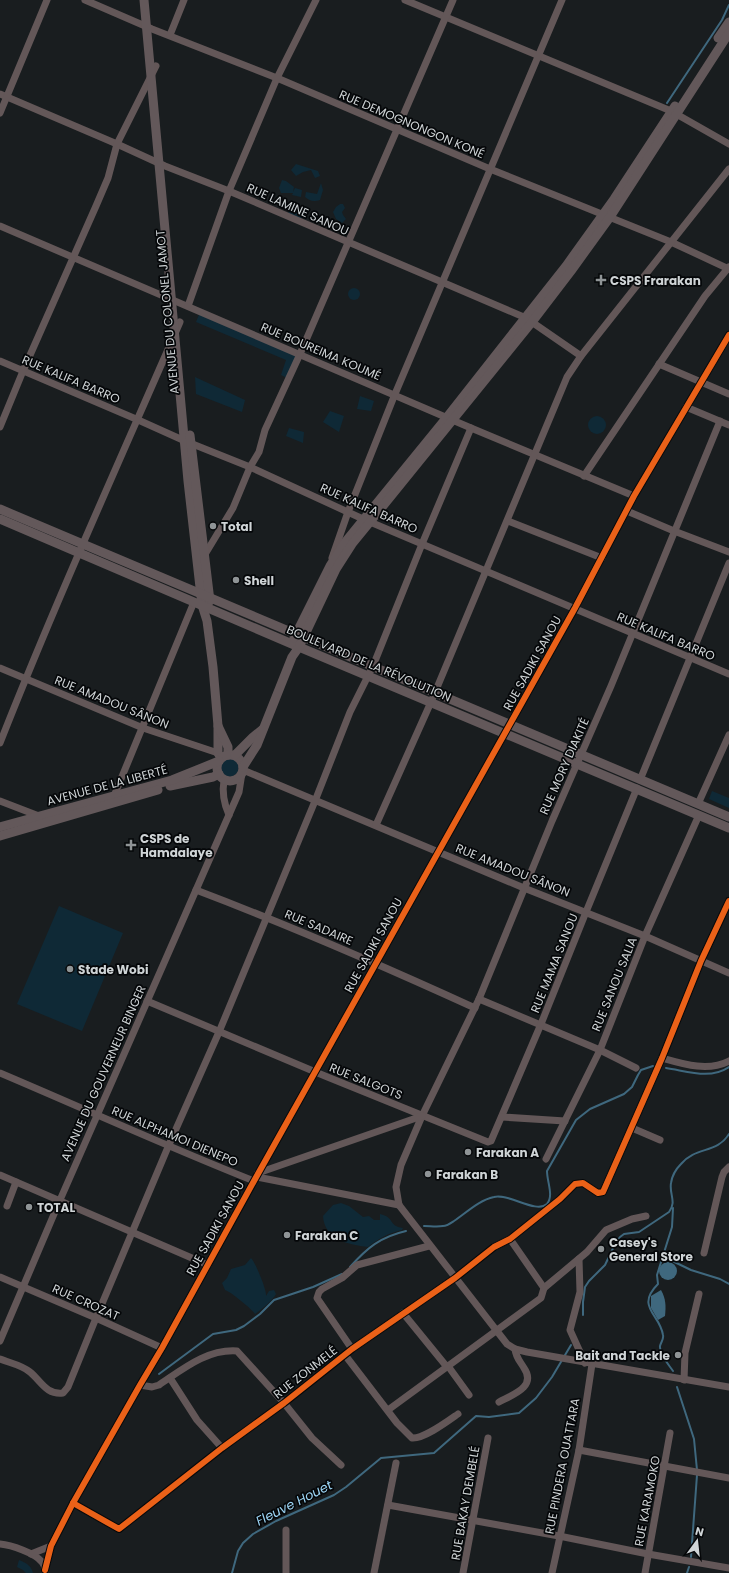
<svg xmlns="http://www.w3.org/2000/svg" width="729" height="1573" font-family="Poppins,sans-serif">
	<rect width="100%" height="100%" fill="#191d1f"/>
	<g fill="#0f2936">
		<path d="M296,164L318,171L320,176L315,178L311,170L303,172L296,176L291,170Z"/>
		<path d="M282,180L286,181L294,187L293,192L295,188L302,190L301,197L292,195L293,193H281L279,188Z"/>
		<path d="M321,183L323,190L320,200C313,202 310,201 305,197L306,192L317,194Z"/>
		<path d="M340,204H343L345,208L342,212L343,215L346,219L342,223L336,219L333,212L336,207Z"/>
		<path d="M300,208L304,217L292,220L287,209Z"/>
		<circle cx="354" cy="294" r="6"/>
		<path d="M200,312L298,356L287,378L281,375L286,360L196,322Z"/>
		<path d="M195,377L245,400L242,412L196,394Z"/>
		<path d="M360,396L374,401L371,411L357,409Z"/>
		<path d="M330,411L344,416L339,432L323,422Z"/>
		<circle cx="597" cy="425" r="9"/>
		<path d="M289,428L304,432L303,443L286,436Z"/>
		<circle cx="229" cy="767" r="10"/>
		<path d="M712,791L729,798V808L709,799Z"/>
		<path d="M59,906L123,933L82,1031L17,1004Z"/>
		<path d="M341,1203L349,1206L363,1217L369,1216L374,1220H380V1214C395,1217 388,1226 403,1228L402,1230C389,1233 379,1238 368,1247C349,1245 324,1239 323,1216L333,1205Z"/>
		<path d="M251,1258C255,1262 267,1290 266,1296L269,1291L274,1290L276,1294C273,1300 261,1310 255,1314C253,1310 230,1291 225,1290L222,1283L227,1278L231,1269L245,1265Z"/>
		<path d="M19,1560C26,1563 31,1565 33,1573H26L23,1570L17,1567Z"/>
	</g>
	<g fill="#3f687e">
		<circle cx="668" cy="1271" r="9"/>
		<path d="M661,1290C666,1299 666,1306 665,1316L658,1320L651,1308V1296Z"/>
	</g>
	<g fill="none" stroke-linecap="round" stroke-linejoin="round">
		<g stroke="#3f687e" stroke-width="2">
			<path d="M667,103L722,20L729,5"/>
			<path d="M666,1068C687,1071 710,1080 729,1067"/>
			<path d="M673,1208L672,1227L657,1275L658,1284C635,1307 660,1314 663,1335C664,1339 661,1342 660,1346C659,1354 669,1365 673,1371"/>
			<path d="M424,1226C430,1226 437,1227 443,1226C447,1226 451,1223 454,1221C466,1213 479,1200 494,1197C509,1193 536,1214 547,1204C554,1196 547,1182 547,1171L576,1120L590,1109L624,1094L632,1087L638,1075L641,1070L653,1066"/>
			<path d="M664,1257L691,1270L720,1279L729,1284"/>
			<path d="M350,1267C367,1248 380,1237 406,1231"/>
			<path d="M583,1315V1302L585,1287L589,1281L605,1265L616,1242L620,1237L624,1234L639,1232L669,1212C677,1202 669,1194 671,1183C672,1176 676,1169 681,1164C696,1146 717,1154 729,1134"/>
			<path d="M159,1374L213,1334L236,1330L244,1326L260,1314L274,1300L313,1287L342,1274"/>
			<path d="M677,1387L694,1439L697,1470"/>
			<path d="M691,1557L697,1475"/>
			<path d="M232,1573L238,1551L243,1543L253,1534L276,1521L334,1495L346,1487L381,1458L434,1453L476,1416L489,1417L519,1413L536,1398L552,1377L571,1345"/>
			<path d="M687,1573L689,1567"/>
		</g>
		<g stroke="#635758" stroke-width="7">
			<path d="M85,0L152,29L277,78L490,169L671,242L729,269"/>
			<path d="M405,0L671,111L729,144"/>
			<path d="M170,35L184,0"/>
			<path d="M0,94L117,144L165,166L229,191L526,318L581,356"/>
			<path d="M0,113L47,0"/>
			<path d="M0,226L471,428L634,496"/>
			<path d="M188,306L229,191L277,78L316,0"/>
			<path d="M0,361L136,419L185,441L250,467L363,519L729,674"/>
			<path d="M659,364L729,394"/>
			<path d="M686,407L729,425"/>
			<path d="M720,421L611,686L552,821L479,999L422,1116L401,1165L396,1187L399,1205L507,1344L515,1349L527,1352L729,1387"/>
			<path d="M0,427L23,371L96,206L108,178L117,144L156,66"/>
			<path d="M584,476L705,296L729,267"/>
			<path d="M627,511L674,531L729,552"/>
			<path d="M508,521L602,558"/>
			<path d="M204,556L233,508L250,467L259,452L265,430L300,354L453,0"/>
			<path d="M332,558L348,512L395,394L562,0"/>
			<path d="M0,668L143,728L218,753"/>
			<path d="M0,743C56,601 119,462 180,322"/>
			<path d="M243,770L524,888L645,936L729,973"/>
			<path d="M224,780C222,792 224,804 229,815"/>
			<path d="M640,780L729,563"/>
			<path d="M114,796L194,602"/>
			<path d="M0,801L39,816"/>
			<path d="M698,804L729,735"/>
			<path d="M376,825L431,702L567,377L581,356L729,169"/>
			<path d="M196,890C291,926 383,966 475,1008"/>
			<path d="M479,999L600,1050L636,1068"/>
			<path d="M147,1001L325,1076L488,1142L491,1141L541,1024L586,912L637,788"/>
			<path d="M662,1058C683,1064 708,1072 729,1061"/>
			<path d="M0,1073C85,1109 168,1147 254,1181"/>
			<path d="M502,1117L565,1121"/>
			<path d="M632,1128L660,1140"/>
			<path d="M546,1159L600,1050L645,936L699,815"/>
			<path d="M258,1173L422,1116"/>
			<path d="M0,1175L208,1265"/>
			<path d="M257,1177L399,1205"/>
			<path d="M7,1206L16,1182"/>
			<path d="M704,1253L722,1177L724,1172L729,1167"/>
			<path d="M579,1259L580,1292L570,1330L585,1363"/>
			<path d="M0,1277L96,1318L162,1348"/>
			<path d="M544,1288L587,1252L606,1230L632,1219L646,1216"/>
			<path d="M403,1313L447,1367"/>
			<path d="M0,1341L60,1200L239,792L242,773"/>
			<path d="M352,1349L317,1298L319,1292L322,1289L342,1278L357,1265L429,1246"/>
			<path d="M345,1355L397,1423L412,1438C424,1439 448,1421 458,1414"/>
			<path d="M0,1359C10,1363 22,1365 30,1372C41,1381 46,1395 63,1393L68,1387L96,1318L168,1147L219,1032L315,801L350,712L373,666L422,544L471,428"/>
			<path d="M448,1366L469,1395"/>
			<path d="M170,1378L197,1420L222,1448"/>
			<path d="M684,1380L685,1353L699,1294"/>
			<path d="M140,1385L152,1387L159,1385C183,1369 207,1349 237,1351L284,1403L312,1438L341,1465"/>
			<path d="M499,1402C512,1395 537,1387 524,1368C520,1361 516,1358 515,1349"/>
			<path d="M388,1410L541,1298L544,1288L510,1239"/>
			<path d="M579,1450L729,1478"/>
			<path d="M73,1503L119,1529L222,1448L284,1403L352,1349L455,1278L494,1247L510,1239L560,1199L575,1184L583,1183L598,1193L603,1192L662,1058L701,961L729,901"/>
			<path d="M388,1505L559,1536L648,1554L729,1568"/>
			<path d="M0,1544C11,1545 35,1553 42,1562C44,1564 45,1568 45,1571"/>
			<path d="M31,1554L51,1546"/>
			<path d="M45,1570L51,1546L73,1503L140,1385L162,1348L254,1181L575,608L634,496L729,335"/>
			<path d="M286,1573V1530"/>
			<path d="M374,1573L396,1463"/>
			<path d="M463,1573L488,1438"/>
			<path d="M552,1573L579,1450L592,1364"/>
			<path d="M645,1573L670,1433"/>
		</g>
		<g stroke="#63585a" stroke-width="9">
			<path d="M144,0L188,481L202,605L207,621L213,667L218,726V753L221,758"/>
			<path d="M718,38L729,22"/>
			<path d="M190,435L210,601"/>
			<path d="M0,509L729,817"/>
			<path d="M0,519L292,644L729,828"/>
			<path d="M294,638L330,566L346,541L447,417L566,266L614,199L675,106"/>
			<path d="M218,726L228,747V755"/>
			<circle cx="230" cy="768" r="13"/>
			<path d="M235,755L253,737L263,729"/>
			<path d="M243,767L257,745L292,657L299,647L336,569L352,544L370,522L532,322L571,271L610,217L729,33"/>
			<path d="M170,786L213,777L219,774"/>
			<path d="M0,827L172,780L219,761"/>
			<path d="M0,836L158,790"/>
		</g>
		<g stroke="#050709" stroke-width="8">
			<g id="cycleway">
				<path d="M73,1503L119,1529L222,1448L284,1403L352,1349L455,1278L494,1247L510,1239L560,1199L575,1184L583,1183L598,1193L603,1192L662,1058L701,961L729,901"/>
				<path d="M45,1570L51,1546L73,1503L140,1385L162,1348L254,1181L575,608L634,496L729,335"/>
			</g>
		</g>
		<use href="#cycleway" stroke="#ea6118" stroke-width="6"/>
	</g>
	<g fill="#8f9496" stroke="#050709" stroke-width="1.5">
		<path d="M599 274h4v4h4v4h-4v4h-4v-4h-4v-4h4z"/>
		<circle cx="213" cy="526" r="4"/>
		<circle cx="236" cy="580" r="4"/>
		<path d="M129 839h4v4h4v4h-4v4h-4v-4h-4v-4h4z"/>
		<circle cx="70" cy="969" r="4"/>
		<circle cx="468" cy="1152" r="4"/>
		<circle cx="428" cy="1174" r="4"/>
		<circle cx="29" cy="1207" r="4"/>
		<circle cx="287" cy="1235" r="4"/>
		<circle cx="601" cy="1249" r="4"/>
		<circle cx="678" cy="1355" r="4"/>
	</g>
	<g text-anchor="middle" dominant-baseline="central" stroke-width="3.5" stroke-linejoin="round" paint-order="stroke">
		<g font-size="12" fill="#cfd4d6" stroke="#050709">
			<text transform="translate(412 124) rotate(23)">RUE DEMOGNONGON KONÉ</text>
			<text transform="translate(298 209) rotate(24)">RUE LAMINE SANOU</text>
			<text transform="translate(167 312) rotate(-95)">AVENUE DU COLONEL JAMOT</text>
			<text transform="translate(321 351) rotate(23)">RUE BOUREIMA KOUMÉ</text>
			<text transform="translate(71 379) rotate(23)">RUE KALIFA BARRO</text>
			<text transform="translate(369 508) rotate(24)">RUE KALIFA BARRO</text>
			<text transform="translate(666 636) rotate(23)">RUE KALIFA BARRO</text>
			<text transform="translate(369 663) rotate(23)">BOULEVARD DE LA RÉVOLUTION</text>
			<text transform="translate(532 663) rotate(-61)">RUE SADIKI SANOU</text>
			<text transform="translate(112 702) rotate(22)">RUE AMADOU SÂNON</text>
			<text transform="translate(564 766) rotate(-66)">RUE MORY DIAKITÉ</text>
			<text transform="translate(107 785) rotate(-15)">AVENUE DE LA LIBERTÉ</text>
			<text transform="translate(513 870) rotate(22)">RUE AMADOU SÂNON</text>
			<text transform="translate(319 927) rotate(23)">RUE SADAIRE</text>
			<text transform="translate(373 945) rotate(-61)">RUE SADIKI SANOU</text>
			<text transform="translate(554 963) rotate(-68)">RUE MAMA SANOU</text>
			<text transform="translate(614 984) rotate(-68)">RUE SANOU SALIA</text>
			<text transform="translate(103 1073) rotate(-66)">AVENUE DU GOUVERNEUR BINGER</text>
			<text transform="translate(366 1081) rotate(22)">RUE SALGOTS</text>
			<text transform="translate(175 1136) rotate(23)">RUE ALPHAMOI DIENEPO</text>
			<text transform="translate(215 1228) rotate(-61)">RUE SADIKI SANOU</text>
			<text transform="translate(86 1302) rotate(24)">RUE CROZAT</text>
			<text transform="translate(305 1372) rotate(-38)">RUE ZONMELÉ</text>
			<text transform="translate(562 1466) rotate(-79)">RUE PINDERA OUATTARA</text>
			<text transform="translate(647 1501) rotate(-79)">RUE KARAMOKO</text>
			<text transform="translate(465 1503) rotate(-80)">RUE BAKAY DEMBELÉ</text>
		</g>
		<g font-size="12" font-weight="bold" fill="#cfd4d6" stroke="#050709" text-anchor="start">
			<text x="610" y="280">CSPS Frarakan</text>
			<text x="221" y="526">Total</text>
			<text x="244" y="580">Shell</text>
			<text x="140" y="838">CSPS de<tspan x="140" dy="14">Hamdalaye</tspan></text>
			<text x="78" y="969">Stade Wobi</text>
			<text x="476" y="1152">Farakan A</text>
			<text x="436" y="1174">Farakan B</text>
			<text x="37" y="1207">TOTAL</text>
			<text x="295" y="1235">Farakan C</text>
			<text x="609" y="1242">Casey's<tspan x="609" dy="14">General Store</tspan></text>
			<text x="670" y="1355" text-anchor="end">Bait and Tackle</text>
		</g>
		<g font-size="13" font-style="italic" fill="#9dd6f6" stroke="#050709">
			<text transform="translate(294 1503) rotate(-27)">Fleuve Houet</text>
		</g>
	</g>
	<g transform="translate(697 1541) rotate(15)" stroke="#050709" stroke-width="3" paint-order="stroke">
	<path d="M0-3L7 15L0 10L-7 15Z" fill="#cfd4d6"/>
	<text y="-6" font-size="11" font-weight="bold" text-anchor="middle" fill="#cfd4d6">N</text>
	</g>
</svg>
